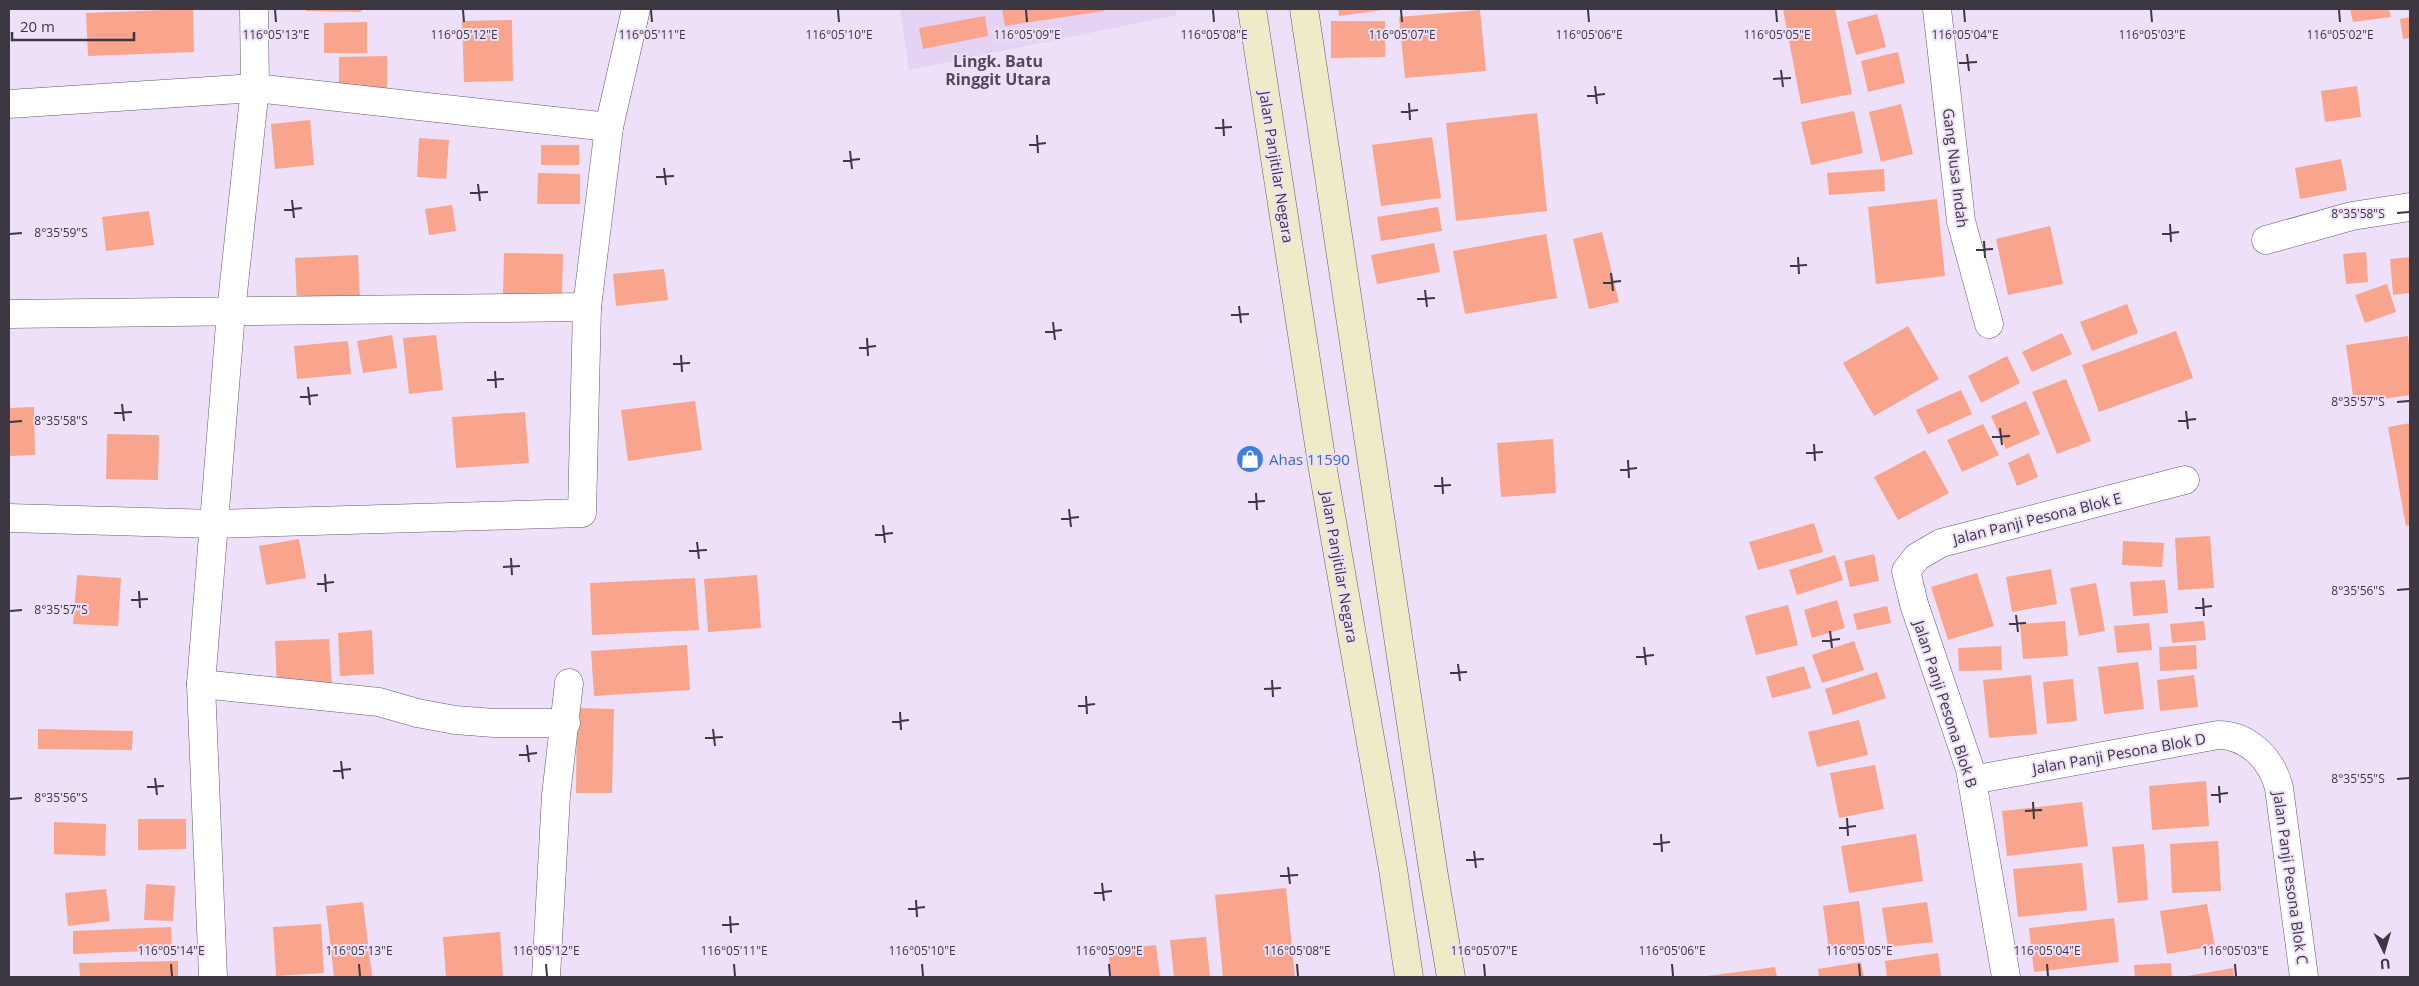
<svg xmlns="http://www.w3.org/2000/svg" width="2419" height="986" font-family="'Open Sans',sans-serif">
	<rect width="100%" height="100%" fill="#eee0f9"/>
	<path fill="#e5d3f3" d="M900,9H1176L1177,15L909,70Z"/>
	<g fill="#f9a48c">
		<path d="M193,9L194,52L88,56L86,13Z"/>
		<path d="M306,9H361V12L306,11Z"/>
		<path d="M1002,9H1104V11L1005,26Z"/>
		<path d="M1338,9H1383V10L1339,16Z"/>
		<path d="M1783,9H1835L1852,94L1801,104Z"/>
		<path d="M2350,9H2389L2391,17L2353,22Z"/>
		<path d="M1480,10L1486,71L1405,78L1399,17Z"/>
		<path d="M1877,14L1886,47L1856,55L1847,22Z"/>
		<path d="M985,16L988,36L923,49L919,28Z"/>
		<path d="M2410,17V38L2403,39L2400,19Z"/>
		<path d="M512,20L513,81L464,82L462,21Z"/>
		<path d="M1331,21H1385V57L1331,58Z"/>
		<path d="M367,22V53H324V23Z"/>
		<path d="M1898,52L1905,83L1868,92L1861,61Z"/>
		<path d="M387,56V91L339,92V57Z"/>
		<path d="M2357,86L2361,117L2325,122L2321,91Z"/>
		<path d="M1901,104L1913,154L1881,162L1869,112Z"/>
		<path d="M1854,111L1863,153L1811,165L1801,122Z"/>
		<path d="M1537,113L1547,211L1456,221L1446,123Z"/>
		<path d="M310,120L314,165L275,169L271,124Z"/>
		<path d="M1432,137L1441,198L1381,206L1372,145Z"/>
		<path d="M419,138L449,140L446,179L417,177Z"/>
		<rect x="541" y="145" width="38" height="20"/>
		<path d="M2341,159L2347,190L2300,199L2295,168Z"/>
		<path d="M1884,169L1885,191L1829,195L1827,173Z"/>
		<path d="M538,173L580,174V204H537Z"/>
		<path d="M1937,199L1945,276L1876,284L1868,207Z"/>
		<path d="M452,205L456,231L429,235L425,209Z"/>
		<path d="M1438,207L1442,231L1381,241L1377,217Z"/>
		<path d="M149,211L154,245L106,251L102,217Z"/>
		<path d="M2050,226L2063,284L2008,295L1996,239Z"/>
		<path d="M1602,232L1619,302L1589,309L1573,239Z"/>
		<path d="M1546,234L1557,298L1465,314L1453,251Z"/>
		<path d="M1434,243L1440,272L1377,284L1371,255Z"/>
		<path d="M2366,252L2368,282L2346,284L2343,254Z"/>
		<path d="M504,253L563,254L562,296L503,295Z"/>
		<path d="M358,255L360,302L297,304L295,258Z"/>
		<path d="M2410,257V293L2393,295L2390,259Z"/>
		<path d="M664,269L668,300L616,306L613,274Z"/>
		<path d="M2387,284L2396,312L2365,323L2355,295Z"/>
		<path d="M2127,304L2138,333L2092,351L2080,322Z"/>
		<path d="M1908,326L1939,379L1874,416L1843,363Z"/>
		<path d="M2176,331L2193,378L2099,412L2082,365Z"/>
		<path d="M2062,333L2072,354L2032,372L2022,352Z"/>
		<path d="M392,335L397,368L363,373L357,341Z"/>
		<path d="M436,335L443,390L409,394L403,338Z"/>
		<path d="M2408,336L2410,354V395L2354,403L2346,345Z"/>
		<path d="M348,341L351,374L297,379L294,346Z"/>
		<path d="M2007,356L2020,383L1981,403L1968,376Z"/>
		<path d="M2066,379L2091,441L2057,454L2032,392Z"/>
		<path d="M1961,390L1972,414L1928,434L1916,410Z"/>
		<path d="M695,401L702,450L628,461L621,410Z"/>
		<path d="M2026,401L2040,434L2006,449L1991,416Z"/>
		<path d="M34,407L35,455L9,456V408Z"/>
		<path d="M525,412L529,463L456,468L452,417Z"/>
		<path d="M2410,423V525L2406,526L2388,427Z"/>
		<path d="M1983,424L1999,455L1962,472L1947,440Z"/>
		<path d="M107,434L159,435L158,480L106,479Z"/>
		<path d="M1553,439L1556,493L1501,497L1497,443Z"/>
		<path d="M1925,450L1949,493L1898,520L1874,477Z"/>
		<path d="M2029,453L2038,477L2017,486L2008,463Z"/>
		<path d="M1814,523L1823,552L1758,570L1749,542Z"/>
		<path d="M2210,536L2214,588L2178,590L2175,538Z"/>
		<path d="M299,539L306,578L266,585L259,546Z"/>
		<path d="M2123,541L2164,543L2162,567L2122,565Z"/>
		<path d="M1874,554L1879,581L1850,587L1844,561Z"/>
		<path d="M1835,555L1843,580L1797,595L1789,570Z"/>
		<path d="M2051,569L2057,604L2012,612L2006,577Z"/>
		<path d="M1977,573L1994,626L1948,640L1931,587Z"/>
		<path d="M77,575L121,578L118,626L73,624Z"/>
		<path d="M757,575L761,628L708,632L704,579Z"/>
		<path d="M695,578L699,630L592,635L590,583Z"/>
		<path d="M2165,580L2168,613L2133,616L2130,582Z"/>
		<path d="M2096,583L2105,631L2079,636L2070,588Z"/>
		<path d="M1837,600L1845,628L1812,638L1804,610Z"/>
		<path d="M1788,605L1798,645L1756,655L1745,616Z"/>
		<path d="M1887,606L1891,623L1857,630L1853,614Z"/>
		<path d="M2065,621L2068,656L2023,659L2020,624Z"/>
		<path d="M2204,621L2206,640L2172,643L2170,624Z"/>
		<path d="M2149,623L2152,650L2117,653L2114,626Z"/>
		<path d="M372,630L374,674L340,676L338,633Z"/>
		<path d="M329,639L332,687L277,689L275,641Z"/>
		<path d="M1854,641L1864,670L1822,683L1812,655Z"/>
		<path d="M687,645L690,690L594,696L591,651Z"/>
		<path d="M2196,645L2197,669L2160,671L2159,647Z"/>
		<path d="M2001,646L2002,670L1959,671L1958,648Z"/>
		<path d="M2138,662L2144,709L2104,714L2098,667Z"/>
		<path d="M1804,666L1811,688L1772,698L1766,677Z"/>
		<path d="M1877,672L1886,698L1833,715L1825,689Z"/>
		<path d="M2031,675L2037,734L1989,738L1983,680Z"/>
		<path d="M2194,675L2198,707L2160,711L2157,680Z"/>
		<path d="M2073,679L2077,721L2047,724L2043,682Z"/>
		<path d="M577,708L614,709L612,793H576Z"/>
		<path d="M1859,720L1868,755L1817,767L1808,732Z"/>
		<path d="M38,729L133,731L132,750L38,749Z"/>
		<path d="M1875,765L1884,809L1839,818L1830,773Z"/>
		<path d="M2206,781L2209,826L2152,830L2149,786Z"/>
		<path d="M2082,802L2088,846L2007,856L2002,811Z"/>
		<path d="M138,819H186V849L138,850Z"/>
		<path d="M54,822L106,824L105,856L54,854Z"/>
		<path d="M1916,834L1923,881L1849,893L1841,846Z"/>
		<path d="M2218,841L2221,891L2172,893L2170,844Z"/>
		<path d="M2144,844L2148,900L2118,903L2112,847Z"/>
		<path d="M2082,863L2087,910L2018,917L2013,869Z"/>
		<path d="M146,884L175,886L173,921L144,920Z"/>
		<path d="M1286,888L1295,977H1223L1215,895Z"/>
		<path d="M106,889L110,921L68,926L65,893Z"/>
		<path d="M1859,901L1865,945L1829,950L1823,906Z"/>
		<path d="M363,902L372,976L334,977L326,906Z"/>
		<path d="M1927,902L1933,942L1888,947L1882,908Z"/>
		<path d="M2207,904L2215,946L2167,954L2160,911Z"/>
		<path d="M2114,918L2119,962L2034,972L2029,928Z"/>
		<path d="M321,924L324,973L276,976L273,927Z"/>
		<path d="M171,927L172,950L73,954V931Z"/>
		<path d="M500,932L503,977H446L443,937Z"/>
		<path d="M1206,937L1210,977H1174L1170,940Z"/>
		<path d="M1156,945L1160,977H1111L1108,950Z"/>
		<path d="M1938,953L1941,977H1887L1885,961Z"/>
		<path d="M178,961V977H80L79,963Z"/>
		<path d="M1861,962L1864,977H1819L1818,969Z"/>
		<path d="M2171,963L2172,977H2135L2134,965Z"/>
		<path d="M1775,967L1777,977H1707V976Z"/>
		<path d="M2233,968L2234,977H2187V976Z"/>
	</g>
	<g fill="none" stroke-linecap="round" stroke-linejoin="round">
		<g stroke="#64586d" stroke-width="29">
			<g id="minor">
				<path d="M1937,9L1961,221L1989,324"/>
				<path d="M9,104L255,88L609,127"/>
				<path d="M2266,240L2352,216L2410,207"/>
				<path d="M9,314L587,307"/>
				<path d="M9,518L215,524L582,513L587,307L609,127L636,9"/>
				<path d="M201,684L379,702L417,713L455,720L494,723H566"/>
				<path d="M1972,780L2218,735C2248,735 2272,759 2279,788L2304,977"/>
				<path d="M213,977L201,684L231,312L255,88L254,9"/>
				<path d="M546,977L556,795L569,683"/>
				<path d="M2006,977L1970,769L1914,604L1906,571L1917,557L1941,543L2185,480"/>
			</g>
		</g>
		<g stroke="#64586d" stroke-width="29">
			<g id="secondary">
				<path d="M1252,9L1322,464L1393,869L1409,977"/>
				<path d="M1304,9L1433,870L1451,977"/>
			</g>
		</g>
		<use href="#minor" stroke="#fff" stroke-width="28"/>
		<use href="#secondary" stroke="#efeac7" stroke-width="28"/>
	</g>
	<path fill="none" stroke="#3d3741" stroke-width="2" d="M275,10L276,22M463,10L464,22M651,10L652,22M838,10L839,22M1026,10L1027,22M1213,10L1214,22M1401,10L1402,22M1588,10L1589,22M1776,10L1777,22M1964,10L1965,22M2151,10L2152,22M2339,10L2340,22M1967,54L1969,71M1959,63L1977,62M1781,70L1783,87M1773,79L1791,78M1595,86L1597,104M1587,96L1605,94M1409,103L1410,120M1401,112L1418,110M1223,119L1224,136M1215,128L1232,127M1037,135L1038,153M1029,145L1046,143M850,151L852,169M843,161L860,159M664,168L666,185M656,177L674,176M478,184L480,201M470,193L488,192M292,200L294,218M284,210L302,208M2397,213L2409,212M2170,224L2171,242M10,234L22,233M2162,234L2179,232M1984,241L1985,258M1976,250L1993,249M1798,257L1799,274M1790,266L1807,265M1611,273L1613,291M1603,283L1621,281M1425,290L1427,307M1417,299L1435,298M1239,306L1241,323M1231,315L1249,314M1053,322L1055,340M1045,332L1062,330M867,338L868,356M859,348L876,346M681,355L682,372M673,364L690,363M495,371L496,388M487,380L504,379M308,387L310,405M300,397L318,395M2397,402L2409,401M122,404L124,421M2186,411L2188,429M114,413L132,412M2178,421L2196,419M10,422L22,421M2000,428L2002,445M1992,437L2010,436M1814,444L1815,461M1806,453L1823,452M1628,460L1629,478M1620,470L1637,468M1442,477L1443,494M1434,486L1451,485M1256,493L1257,510M1248,502L1265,501M1069,509L1071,527M1061,519L1079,517M883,525L885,543M875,535L893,533M697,542L699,559M689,551L707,550M511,558L512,575M503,567L520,566M325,574L326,592M317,584L334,582M2397,590L2409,589M139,591L140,608M2203,598L2204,616M131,600L148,599M2195,608L2212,606M10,611L22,610M2016,615L2018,632M2009,624L2026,623M1830,631L1832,648M1822,641L1840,639M1644,647L1646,665M1636,657L1654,655M1458,664L1460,681M1450,673L1467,672M1272,680L1273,697M1264,689L1281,688M1086,696L1087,714M1078,706L1095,704M900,712L901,730M892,722L909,720M713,729L715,746M705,738L723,737M527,745L529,762M519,755L537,753M341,761L343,779M333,771L351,769M155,778L157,795M2397,779L2409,778M2219,786L2220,803M147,787L164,786M2211,795L2228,793M10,799L22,798M2033,802L2034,819M2025,811L2042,810M1847,818L1848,836M1839,828L1856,826M1661,834L1662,852M1653,844L1670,842M1474,851L1476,868M1466,860L1484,859M1288,867L1290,884M1280,876L1298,875M1102,883L1104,901M1094,893L1112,891M916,900L917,917M908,909L925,907M730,916L731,933M722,925L739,924M171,964L172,976M359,964L360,976M546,964L547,976M734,964L735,976M922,964L923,976M1109,964L1110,976M1297,964L1298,976M1484,964L1485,976M1672,964L1673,976M1859,964L1860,976M2047,964L2048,976M2235,964L2236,976"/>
	<defs>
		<g id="shop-disc" transform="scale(1.4375)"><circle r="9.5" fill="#3f7fe0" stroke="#eee0f9"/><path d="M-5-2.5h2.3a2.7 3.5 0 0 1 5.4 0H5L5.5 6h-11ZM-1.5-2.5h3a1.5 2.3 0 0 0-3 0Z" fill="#fff"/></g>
	</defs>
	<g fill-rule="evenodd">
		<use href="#shop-disc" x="1250" y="459"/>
	</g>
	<g text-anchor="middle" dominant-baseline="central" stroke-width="4" stroke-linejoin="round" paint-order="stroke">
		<g font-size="15" fill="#3d3741" stroke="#eee0f9">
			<text transform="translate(1277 167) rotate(81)">Jalan Panjitilar Negara</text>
			<text transform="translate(1956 168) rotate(83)">Gang Nusa Indah</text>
			<text transform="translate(2037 518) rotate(-14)">Jalan Panji Pesona Blok E</text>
			<text transform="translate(1340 567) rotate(80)">Jalan Panjitilar Negara</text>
			<text transform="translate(1946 704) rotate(72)">Jalan Panji Pesona Blok B</text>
			<text transform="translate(2119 753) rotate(-10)">Jalan Panji Pesona Blok D</text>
			<text transform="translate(2291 878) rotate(82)">Jalan Panji Pesona Blok C</text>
		</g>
		<g font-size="15" fill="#366cbe" stroke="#eee0f9" text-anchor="start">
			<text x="1269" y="459">Ahas 11590</text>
		</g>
		<g font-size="16" font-weight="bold" fill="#53475b" stroke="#eee0f9">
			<text x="998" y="61">Lingk. Batu<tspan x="998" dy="18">Ringgit Utara</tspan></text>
		</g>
	</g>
	<g font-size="12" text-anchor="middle" fill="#3d3741" stroke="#eee0f9" stroke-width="4" stroke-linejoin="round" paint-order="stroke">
		<text x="276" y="39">116°05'13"E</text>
		<text x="464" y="39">116°05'12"E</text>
		<text x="652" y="39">116°05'11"E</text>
		<text x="839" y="39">116°05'10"E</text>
		<text x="1027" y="39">116°05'09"E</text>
		<text x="1214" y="39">116°05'08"E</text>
		<text x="1402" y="39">116°05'07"E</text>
		<text x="1589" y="39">116°05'06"E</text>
		<text x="1777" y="39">116°05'05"E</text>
		<text x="1965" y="39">116°05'04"E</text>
		<text x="2152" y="39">116°05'03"E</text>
		<text x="2340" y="39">116°05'02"E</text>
		<text x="2358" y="218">8°35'58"S</text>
		<text x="61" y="237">8°35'59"S</text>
		<text x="2358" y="406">8°35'57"S</text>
		<text x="61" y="425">8°35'58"S</text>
		<text x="2358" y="595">8°35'56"S</text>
		<text x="61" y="614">8°35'57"S</text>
		<text x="2358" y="783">8°35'55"S</text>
		<text x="61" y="802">8°35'56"S</text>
		<text x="171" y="955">116°05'14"E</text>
		<text x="359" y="955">116°05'13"E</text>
		<text x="546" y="955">116°05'12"E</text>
		<text x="734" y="955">116°05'11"E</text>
		<text x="922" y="955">116°05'10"E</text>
		<text x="1109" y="955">116°05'09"E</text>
		<text x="1297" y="955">116°05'08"E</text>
		<text x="1484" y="955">116°05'07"E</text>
		<text x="1672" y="955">116°05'06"E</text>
		<text x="1859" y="955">116°05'05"E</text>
		<text x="2047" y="955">116°05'04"E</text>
		<text x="2235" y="955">116°05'03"E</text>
	</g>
	<rect width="2419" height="986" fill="none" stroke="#3d3741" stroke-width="20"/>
	<g transform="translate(2384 951) rotate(175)" stroke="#eee0f9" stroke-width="4" paint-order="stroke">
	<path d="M0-4L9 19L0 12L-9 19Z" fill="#3d3741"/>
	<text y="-8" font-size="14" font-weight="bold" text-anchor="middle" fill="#3d3741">U</text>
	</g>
	<path d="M12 32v8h122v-8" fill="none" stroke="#3d3741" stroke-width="2.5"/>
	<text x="20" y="32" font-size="15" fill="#3d3741" stroke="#eee0f9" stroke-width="4" paint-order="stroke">20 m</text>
</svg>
